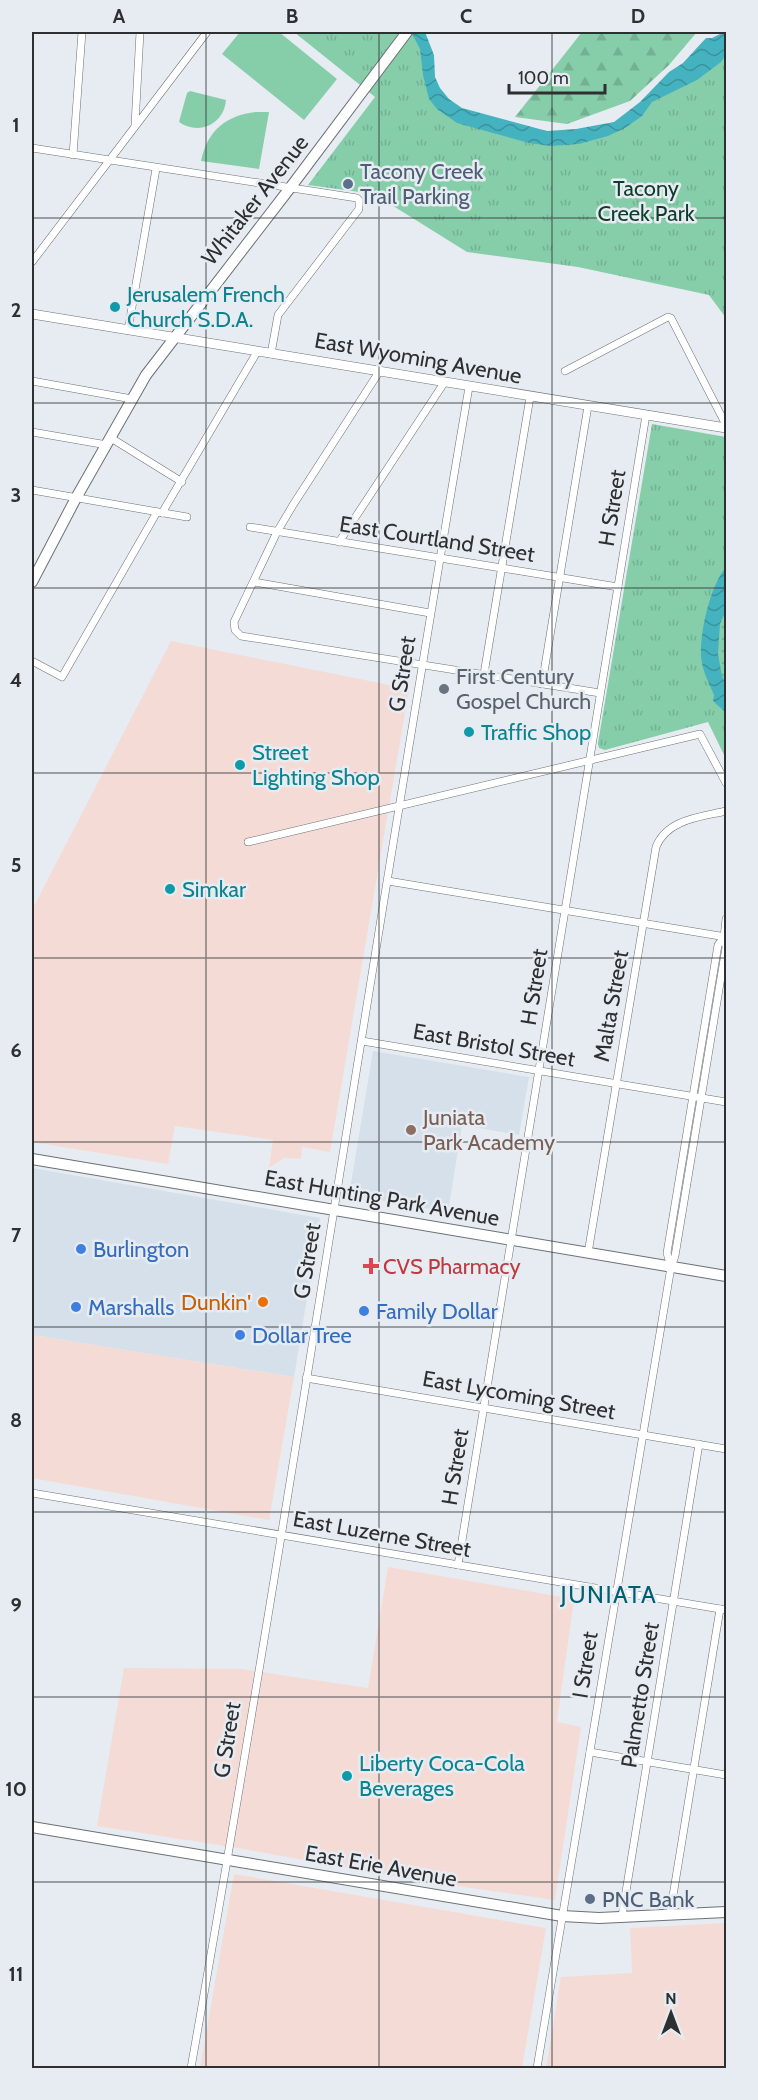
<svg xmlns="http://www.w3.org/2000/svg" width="758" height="2100" font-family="Cabin,sans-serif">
	<defs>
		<pattern id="grass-dots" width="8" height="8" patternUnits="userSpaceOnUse" patternTransform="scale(1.5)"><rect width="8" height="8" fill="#86ceaa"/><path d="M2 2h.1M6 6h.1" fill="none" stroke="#74b193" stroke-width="1.8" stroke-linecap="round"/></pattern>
		<pattern id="forest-firs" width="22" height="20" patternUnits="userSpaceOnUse" patternTransform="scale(1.5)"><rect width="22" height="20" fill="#86ceaa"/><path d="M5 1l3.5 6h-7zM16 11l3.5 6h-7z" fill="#74b193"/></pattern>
		<pattern id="park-tufts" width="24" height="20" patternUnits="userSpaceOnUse" patternTransform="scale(1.5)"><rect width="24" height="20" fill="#86ceaa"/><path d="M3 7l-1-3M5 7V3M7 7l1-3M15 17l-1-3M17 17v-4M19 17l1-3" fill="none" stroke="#74b193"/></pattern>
		<pattern id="water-waves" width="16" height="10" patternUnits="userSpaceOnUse" patternTransform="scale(1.5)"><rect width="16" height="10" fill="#45b3bf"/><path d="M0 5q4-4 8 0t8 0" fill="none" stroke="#3a929c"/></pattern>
	</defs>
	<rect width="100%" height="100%" fill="#e6ecf1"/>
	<g fill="#d5e0eb">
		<path d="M373,1051L529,1077L519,1135L462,1125L448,1212L349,1195Z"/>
		<path d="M32,1168L320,1218L294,1377L32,1335Z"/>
	</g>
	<g fill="#f5dbd6">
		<path d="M171,641L409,689L330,1152L302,1147L301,1159L284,1158L269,1168L273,1140L175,1126L168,1164L32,1142V910Z"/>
		<path d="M32,1335L294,1377L269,1520L32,1478Z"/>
		<path d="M388,1567L574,1599L557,1722L581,1727L555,1900L409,1879L238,1848L97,1826L124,1668L241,1669L368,1688Z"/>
		<path d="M234,1874L546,1928L522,2068H200Z"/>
		<path d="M725,1923L726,2068H546L561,1977L632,1973L630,1928Z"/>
	</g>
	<path fill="url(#grass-dots)" d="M726,591V699L713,677L712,626Z"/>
	<path fill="url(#forest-firs)" d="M582,32H697L669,65L630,101L567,124L515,117Z"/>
	<g fill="url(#park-tufts)">
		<path d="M294,32H420L441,98L462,118L538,139L607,131L686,64L698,49L726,33V318L709,295L578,267L467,252L374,194L308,185L375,97Z"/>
		<path d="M652,424L726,437V591L712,626L713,677L726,699V759L708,722L605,750L599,748L598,743Z"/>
	</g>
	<g fill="#86ceaa">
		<path d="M240,32H279L337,79L304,120L222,54Z"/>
		<path d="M190,91L226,100C224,124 199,136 179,122L187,93Z"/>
		<path d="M256,112H269L259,169L201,161C207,131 226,115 256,112Z"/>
	</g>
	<g fill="url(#water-waves)">
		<path d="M411,32H425L434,55L435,77L440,88L449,99L462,108L547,131L576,129L614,122L640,102L669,72L683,63L706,38H712L724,32H726V55L721,62L697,80L652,102L642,116L625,128L608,136L579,144L550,146L529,143L457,123L437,109L429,99L423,75L420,49Z"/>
		<path d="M726,567V610L720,624L718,654L722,676L726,684V713L713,701L714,695C709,683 702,671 701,656C700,631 710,586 726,567Z"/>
	</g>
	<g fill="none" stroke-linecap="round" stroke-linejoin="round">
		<g stroke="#6b7175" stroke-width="8">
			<g id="minor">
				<path d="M135,125L140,32"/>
				<path d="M32,148L357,198L359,200V209L278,315L271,354"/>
				<path d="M73,155L82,32"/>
				<path d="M32,262L207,32"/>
				<path d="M128,330L156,169"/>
				<path d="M565,371L668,317L671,318L726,425"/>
				<path d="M379,372L293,505L277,532L234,622L235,630L241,636L600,693"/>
				<path d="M32,381L132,399"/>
				<path d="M32,432L107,445"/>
				<path d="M111,438L182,482"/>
				<path d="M32,490L187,517"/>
				<path d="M162,513L257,352"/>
				<path d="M250,527L618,587"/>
				<path d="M339,542L444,383"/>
				<path d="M254,582L430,613"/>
				<path d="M32,661L62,677L157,512"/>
				<path d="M484,674L530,397"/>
				<path d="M542,684L588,406"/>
				<path d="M248,842L700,734L726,783"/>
				<path d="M388,881L726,937"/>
				<path d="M362,1041L726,1102"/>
				<path d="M588,1253L656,847C667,819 701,817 726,811"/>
				<path d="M671,1267L667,1253L718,945L724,937"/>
				<path d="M306,1378L726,1449"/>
				<path d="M32,1493L726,1610"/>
				<path d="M458,1565L646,415"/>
				<path d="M590,1752L726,1775"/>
				<path d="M670,1914L720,1609"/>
				<path d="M622,1916L699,1444"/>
				<path d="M191,2068C290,1509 373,947 469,387"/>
				<path d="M537,2068L671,1267L675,1256L726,947L724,937L726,919"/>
			</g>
		</g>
		<g stroke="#6b7175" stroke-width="10">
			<path id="tertiary" d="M32,314L726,428"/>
		</g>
		<g stroke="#6b7175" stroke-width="12">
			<g id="secondary">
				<path d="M32,582L76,498L146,375L290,188L407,32"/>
				<path d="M32,1159L726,1276"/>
				<path d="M32,1827L562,1916L599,1918L726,1912"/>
			</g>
		</g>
		<use href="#minor" stroke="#fff" stroke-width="7"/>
		<use href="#tertiary" stroke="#fff" stroke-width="9"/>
		<use href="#secondary" stroke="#fff" stroke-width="10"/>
	</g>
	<path fill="none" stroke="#2d2f31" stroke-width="1.5" stroke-opacity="0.55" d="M206,32V2068M379,32V2068M552,32V2068M32,218H726M32,403H726M32,588H726M32,773H726M32,958H726M32,1142H726M32,1327H726M32,1512H726M32,1697H726M32,1882H726"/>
	<g fill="#5c6f8a" stroke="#e6ecf1" stroke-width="2">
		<circle cx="348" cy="184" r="6"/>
		<circle cx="590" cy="1899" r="6"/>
	</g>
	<g fill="#0f9aa8" stroke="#e6ecf1" stroke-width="2">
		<circle cx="115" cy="307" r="6"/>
		<circle cx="469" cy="732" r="6"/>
		<circle cx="240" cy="765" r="6"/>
		<circle cx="170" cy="889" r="6"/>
		<circle cx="347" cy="1776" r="6"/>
	</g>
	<circle fill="#6b7280" stroke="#e6ecf1" stroke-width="2" cx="444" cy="689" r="6"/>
	<circle fill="#8d6e63" stroke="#e6ecf1" stroke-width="2" cx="411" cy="1130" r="6"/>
	<g fill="#3f7fe0" stroke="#e6ecf1" stroke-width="2">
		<circle cx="81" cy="1249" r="6"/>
		<circle cx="76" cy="1307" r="6"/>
		<circle cx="364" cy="1311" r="6"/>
		<circle cx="240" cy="1335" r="6"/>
	</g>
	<path fill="#e0444e" stroke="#e6ecf1" stroke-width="2" d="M368 1257h6v6h6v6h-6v6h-6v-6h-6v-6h6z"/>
	<circle fill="#e8710a" stroke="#e6ecf1" stroke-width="2" cx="263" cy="1302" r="6"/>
	<g text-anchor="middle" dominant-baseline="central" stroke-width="5" stroke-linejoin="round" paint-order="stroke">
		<g font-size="22" fill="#4e5e75" stroke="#e6ecf1" text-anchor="start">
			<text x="360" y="171">Tacony Creek<tspan x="360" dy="25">Trail Parking</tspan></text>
			<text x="602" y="1899">PNC Bank</text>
		</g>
		<g font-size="22" fill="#0e3e2a" stroke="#e6ecf1">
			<text x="646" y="188">Tacony<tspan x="646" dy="25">Creek Park</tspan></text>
		</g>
		<g font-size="22" fill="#2d2f31" stroke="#e6ecf1">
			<text transform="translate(255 200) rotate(-52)">Whitaker Avenue</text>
			<text transform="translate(418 358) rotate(10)">East Wyoming Avenue</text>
			<text transform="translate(612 508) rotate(-81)">H Street</text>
			<text transform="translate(437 539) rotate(9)">East Courtland Street</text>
			<text transform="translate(402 674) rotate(-81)">G Street</text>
			<text transform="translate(534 987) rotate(-81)">H Street</text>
			<text transform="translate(611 1006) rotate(-80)">Malta Street</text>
			<text transform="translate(494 1045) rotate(10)">East Bristol Street</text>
			<text transform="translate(382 1198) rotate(10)">East Hunting Park Avenue</text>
			<text transform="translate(307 1261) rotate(-81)">G Street</text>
			<text transform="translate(519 1395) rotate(10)">East Lycoming Street</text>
			<text transform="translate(455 1467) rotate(-81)">H Street</text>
			<text transform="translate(382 1534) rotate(10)">East Luzerne Street</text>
			<text transform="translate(585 1665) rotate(-81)">I Street</text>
			<text transform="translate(640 1695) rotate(-81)">Palmetto Street</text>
			<text transform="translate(227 1740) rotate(-81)">G Street</text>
			<text transform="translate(381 1866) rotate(10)">East Erie Avenue</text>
		</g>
		<g font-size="22" fill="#0d838f" stroke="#e6ecf1" text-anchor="start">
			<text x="127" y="294">Jerusalem French<tspan x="127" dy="25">Church S.D.A.</tspan></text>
			<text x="481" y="732">Traffic Shop</text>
			<text x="252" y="752">Street<tspan x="252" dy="25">Lighting Shop</tspan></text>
			<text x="182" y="889">Simkar</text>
			<text x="359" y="1763">Liberty Coca-Cola<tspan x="359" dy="25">Beverages</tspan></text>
		</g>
		<g font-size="22" fill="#5b616d" stroke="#e6ecf1" text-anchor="start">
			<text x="456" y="676">First Century<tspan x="456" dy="25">Gospel Church</tspan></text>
		</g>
		<g font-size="22" fill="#785e54" stroke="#e6ecf1" text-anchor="start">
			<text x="423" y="1117">Juniata<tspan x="423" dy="25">Park Academy</tspan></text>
		</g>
		<g font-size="22" fill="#366cbe" stroke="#e6ecf1" text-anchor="start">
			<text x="93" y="1249">Burlington</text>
			<text x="88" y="1307">Marshalls</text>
			<text x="376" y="1311">Family Dollar</text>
			<text x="252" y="1335">Dollar Tree</text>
		</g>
		<g font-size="22" fill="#be3a42" stroke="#e6ecf1" text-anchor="start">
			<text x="383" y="1266">CVS Pharmacy</text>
		</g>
		<g font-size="22" fill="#c56008" stroke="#e6ecf1" text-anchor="end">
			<text x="251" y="1302">Dunkin'</text>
		</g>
		<g font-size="24" letter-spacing="1.5" fill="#005e70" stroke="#e6ecf1">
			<text x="609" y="1594">JUNIATA</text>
		</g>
	</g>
	<rect width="758" height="2100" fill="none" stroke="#e6ecf1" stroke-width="66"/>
	<g transform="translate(671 2013)" stroke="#e6ecf1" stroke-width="4.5" paint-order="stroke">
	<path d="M0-4.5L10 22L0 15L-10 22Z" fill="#2d2f31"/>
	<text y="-9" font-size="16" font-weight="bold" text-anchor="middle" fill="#2d2f31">N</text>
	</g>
	<path d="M509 84v9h96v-9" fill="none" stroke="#2d2f31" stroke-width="3"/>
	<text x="518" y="84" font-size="18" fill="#2d2f31" stroke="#e6ecf1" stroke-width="4.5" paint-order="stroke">100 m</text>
	<rect x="33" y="33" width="692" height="2034" fill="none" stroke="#2d2f31" stroke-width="2"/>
	<g font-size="20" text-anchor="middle" font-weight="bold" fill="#2d2f31">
		<text x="119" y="23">A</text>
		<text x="292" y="23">B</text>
		<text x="466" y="23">C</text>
		<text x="638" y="23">D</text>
		<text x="16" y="132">1</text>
		<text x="16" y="317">2</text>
		<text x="16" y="502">3</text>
		<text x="16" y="687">4</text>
		<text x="16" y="872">5</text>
		<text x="16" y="1057">6</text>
		<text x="16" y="1242">7</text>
		<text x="16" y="1427">8</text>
		<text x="16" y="1612">9</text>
		<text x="16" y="1796">10</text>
		<text x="16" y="1981">11</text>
	</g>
</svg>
